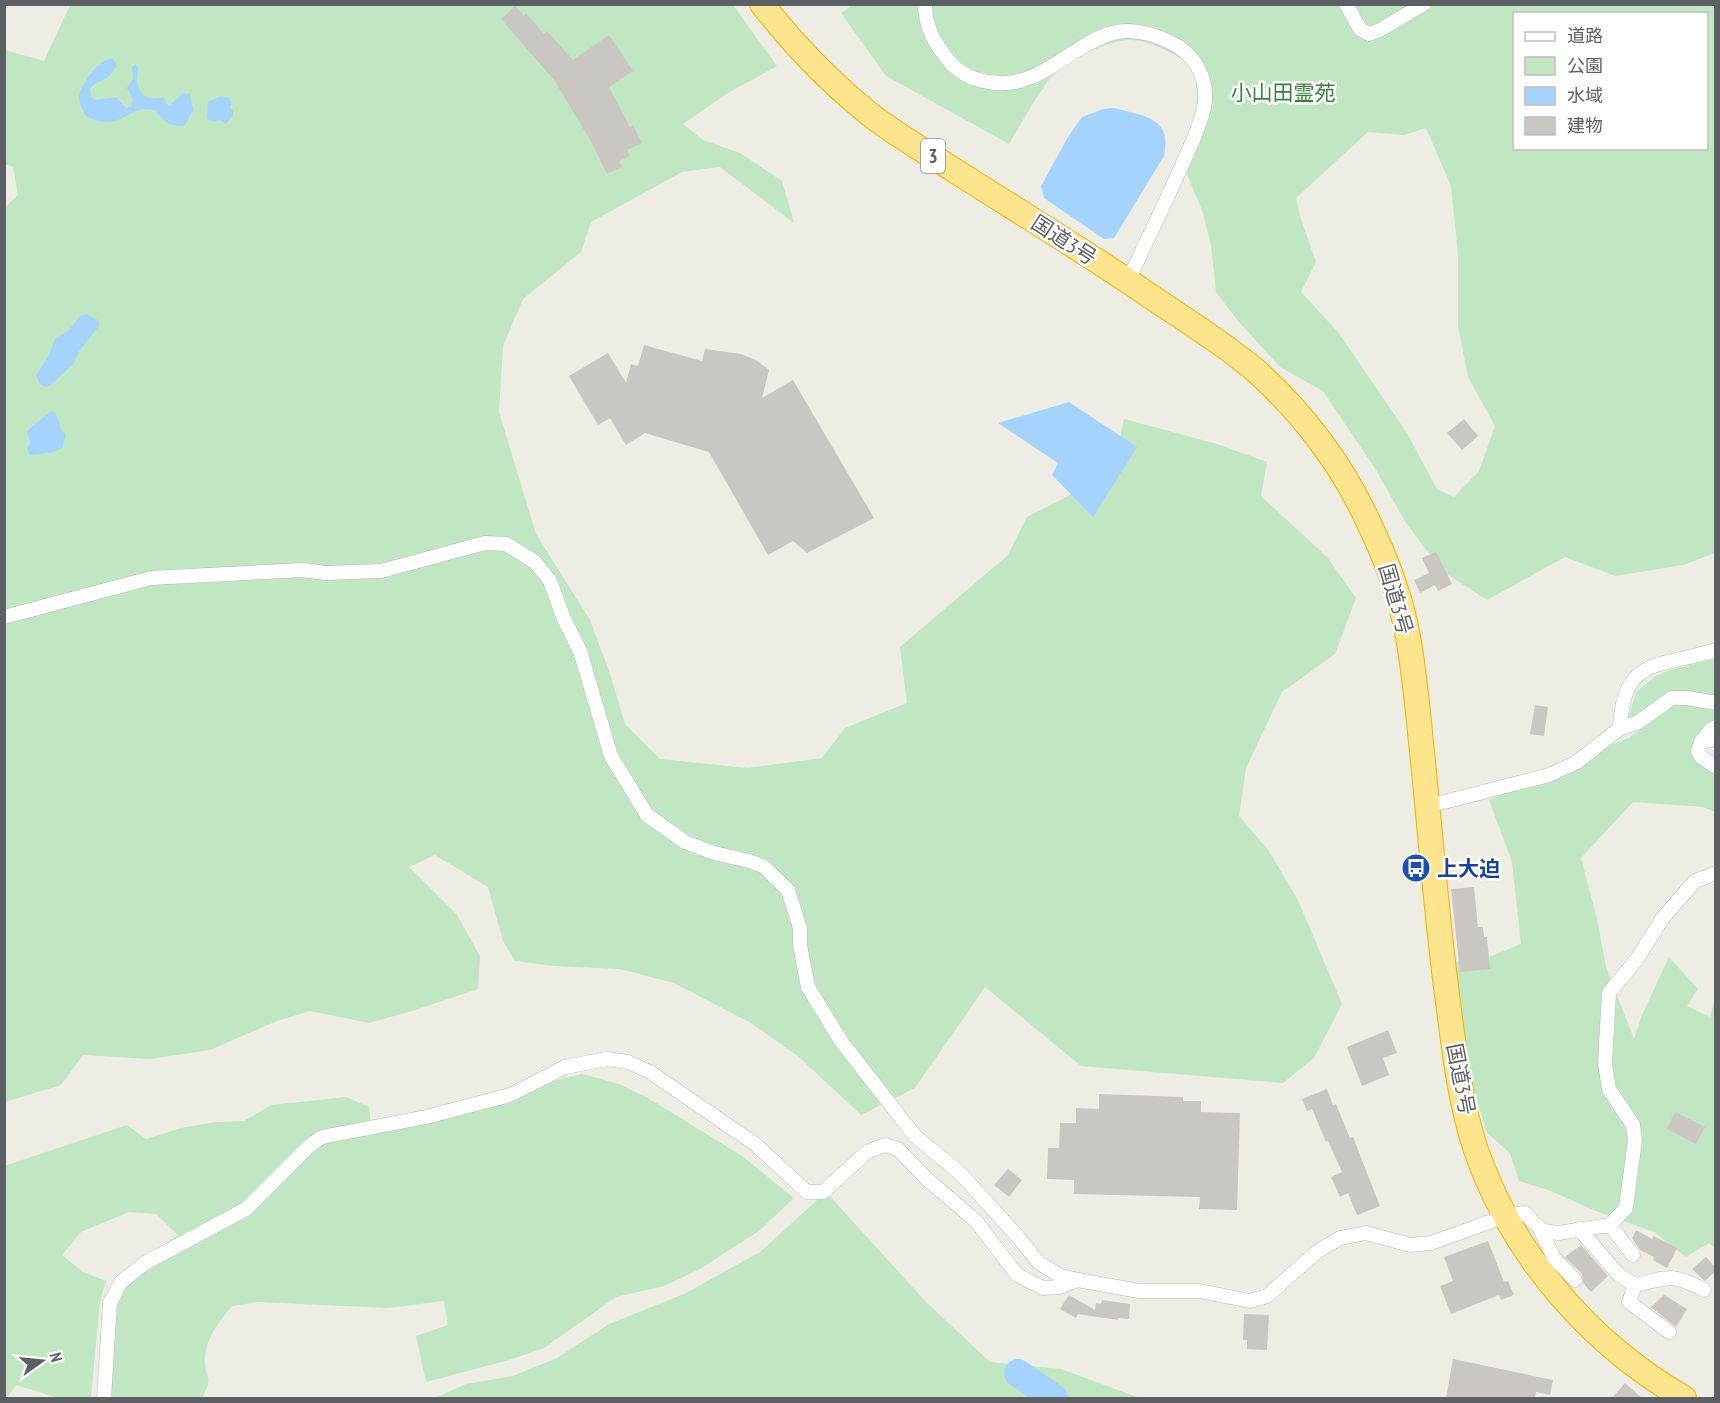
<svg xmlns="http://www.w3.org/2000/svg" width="1720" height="1403" font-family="'PT Sans Narrow','Noto Sans JP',sans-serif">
	<rect width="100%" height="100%" fill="#eeede4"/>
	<g fill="#c0e6c2" fill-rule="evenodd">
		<path d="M854,4L1715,5V553L1683,565L1615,576L1565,557L1487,600L1442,571L1406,523L1376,470L1323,391L1280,367L1238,321L1216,292L1211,245L1203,213L1181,159C1191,136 1200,109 1196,83C1193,67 1181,57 1167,51C1155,45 1141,39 1127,40C1103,43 1076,57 1057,72C1044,81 1019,128 1009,144L886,76L841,13ZM1514,14H1706V148H1514ZM1426,128L1451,186L1458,254V326L1468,377L1495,426L1479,471L1454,497L1437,489L1407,433L1338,332L1301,292L1316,262L1300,216L1296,198L1368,132L1404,135Z"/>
		<path d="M70,5H733L777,66L728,93L683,124L703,140L740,153L782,181L794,223L720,167L682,172L591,222L581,252L523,299L503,346L499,412L536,534L590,620L610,674L625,724L660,759L748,768L822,758L845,728L907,703L900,647L1008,555L1027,517L1078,491L1116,459L1124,419L1217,444L1267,462L1261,496L1327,557L1356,598L1335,654L1282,692L1246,768L1239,816L1269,851L1298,900L1342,1004L1314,1058L1283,1083L1081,1066L985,987L915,1088L861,1115L799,1057L751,1023L674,983L620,969L554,966L515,961L503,941L488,887L435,855L409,867L457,915L480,956L478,989L412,1011L369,1023L310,1011L277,1021L210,1050L150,1059L83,1055L61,1085L5,1102L4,208L18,195L13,167L5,164V50L44,61Z"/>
		<path d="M1715,659V698L1688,693L1636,719L1629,716L1636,692L1656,676L1670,670Z"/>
		<path d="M1686,701L1715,707V721L1693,753L1699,764L1715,774V812L1703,807L1633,802L1581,858L1597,919L1606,967L1634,1039L1642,1015L1669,957L1698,989L1687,1006L1710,1017L1715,998V1248L1709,1243L1686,1257L1654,1232L1596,1211L1551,1191L1519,1181L1510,1153L1487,1133L1462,1052L1453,963L1492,956L1521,944L1512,862L1489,800L1559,773L1607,746L1629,738L1673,704Z"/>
		<path d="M582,1074L619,1084L648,1098L742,1156L794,1198L759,1231L700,1269L664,1286L616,1297L544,1348L509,1360L426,1382L416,1336L448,1325L444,1301L388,1308L257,1302L232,1306C219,1322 207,1336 205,1357C204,1379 215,1374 202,1398H109L110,1331L120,1292L137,1261L178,1235L156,1214L129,1212L81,1232L62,1255L83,1272L106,1281L100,1301L91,1397L58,1398L16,1385L7,1398H5L4,1166L127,1125L146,1139L181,1128L216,1122L244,1121L271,1105L346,1097L369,1107L371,1125Z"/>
		<path d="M826,1192L926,1302L990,1362L1061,1369L1137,1397L1149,1398H435L466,1384L513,1376L557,1358L609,1324L686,1293L760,1252Z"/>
	</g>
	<g fill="#a4d3fe">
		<path d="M113,58L117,66C114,70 111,75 107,78C100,82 95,81 90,89L91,97L95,100L116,97L126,108L131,107L133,99L127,88L133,79L132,67L135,64L138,67C139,72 136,77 137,82C140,97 150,101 163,97L167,104L170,105L183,93L190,94L193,110L185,125C172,128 162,121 155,110C125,104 121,135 86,116C83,111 79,103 79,97C81,83 99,59 113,58Z"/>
		<path d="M221,96L228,97L232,103L230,107L233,111V115L226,124L219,120L215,122L207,119L208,102Z"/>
		<path d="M1114,108C1143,116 1173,117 1164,156L1114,238L1104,239L1044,198L1041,186L1068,137L1082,117L1103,109Z"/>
		<path d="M86,314L98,320L99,326L79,351L74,363L52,384L46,387L40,384L36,376L49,355L55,339L69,330L81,315Z"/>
		<path d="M1069,402L1137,447L1093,517L1052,475L1058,463L998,423Z"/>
		<path d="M51,411L55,412L62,431L66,435L62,448L54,452L30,455L27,449L30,443L27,431Z"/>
	</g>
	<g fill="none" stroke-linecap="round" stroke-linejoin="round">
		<path stroke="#a4d3fe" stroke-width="28" d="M1018,1373L1054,1398"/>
	</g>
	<g fill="#cac6c1">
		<path d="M515,6L524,16L526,13L544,34L547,31L573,60L609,35L633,71L609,87L630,127L633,125L642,143L627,150L630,156L619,161L622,167L607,174L592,143L554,80L501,19Z"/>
		<path d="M644,345L702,361L705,349L741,354L756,360L769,370L762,398L793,380L874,518L807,553L793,541L768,555L709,452L645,433L626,445L610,418L598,425L569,376L608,353L626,383L631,364L638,366Z"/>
		<path d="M1464,419L1478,436L1462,450L1447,433Z"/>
		<path d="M1436,552L1452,584L1438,591L1435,585L1420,593L1414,580L1429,573L1422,558Z"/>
		<path d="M1535,705L1548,707L1544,736L1530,734Z"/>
		<path d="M1474,887L1478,927H1483L1484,937H1487L1490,969L1460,972L1451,889Z"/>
		<path d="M1388,1030L1397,1053L1383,1058L1389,1075L1362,1086L1347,1047Z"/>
		<path d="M1327,1089L1333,1105L1336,1104L1350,1138L1353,1137L1380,1206L1357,1215L1348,1193L1340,1197L1331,1177L1342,1172L1328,1141L1326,1142L1312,1109L1307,1111L1302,1099Z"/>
		<path d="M1099,1094L1183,1097V1101H1201V1112L1240,1113L1237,1210L1199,1209L1200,1197L1074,1194V1180L1047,1179L1048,1148H1059L1060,1123H1076V1108L1099,1109Z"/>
		<path d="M1675,1112L1705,1127L1696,1144L1667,1129Z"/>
		<path d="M1008,1169L1022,1180L1009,1197L994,1185Z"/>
		<path d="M1636,1230L1652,1239L1654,1236L1677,1248L1667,1268L1653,1260L1654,1257L1640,1250L1632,1238Z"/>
		<path d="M1488,1241L1504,1282L1508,1281L1514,1295L1501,1300L1499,1295L1451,1314L1440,1286L1453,1281L1444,1257Z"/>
		<path d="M1581,1245L1608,1276L1591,1292L1583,1283L1582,1274L1565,1257Z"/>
		<path d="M1706,1257L1716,1268V1271L1705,1281L1692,1269Z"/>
		<path d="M1069,1295L1095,1310L1096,1303L1101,1304L1102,1300L1130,1304L1129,1319L1118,1318V1320L1078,1314L1076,1318L1060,1309Z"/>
		<path d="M1664,1295L1687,1309L1676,1327L1651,1307Z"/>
		<path d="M1244,1314L1269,1315L1267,1350L1247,1349V1340H1243Z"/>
		<path d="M1453,1359L1553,1380L1550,1395L1536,1392L1535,1398H1446Z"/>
		<path d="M1625,1383L1642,1398H1612Z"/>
	</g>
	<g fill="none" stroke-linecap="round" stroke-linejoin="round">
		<g stroke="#b6b9be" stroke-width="15">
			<g id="street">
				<path d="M925,4C925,27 935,44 949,61C959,73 974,80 989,82C1037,91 1067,48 1109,34C1129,27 1151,33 1170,42C1193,53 1207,75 1205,101C1202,123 1191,145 1182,165C1165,204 1146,242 1128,281"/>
				<path d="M1346,4L1360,29L1369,34L1380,30L1424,4"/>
				<path d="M4,617L151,578L303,570L325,573L381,571L485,543L506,544L535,562L550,581L564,619L580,651L611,756L647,815L685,842L714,853L749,861L763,866L788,890L800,928V945L808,987L841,1041L915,1136L961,1174L1019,1238L1039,1263L1061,1276L1078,1280"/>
				<path d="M1620,728C1623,655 1660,668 1716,650"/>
				<path d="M1716,739L1701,742L1698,751L1700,756L1716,767"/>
				<path d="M1701,742L1711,729L1716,727"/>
				<path d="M1428,806L1549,775L1577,762L1620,728L1637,723L1672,698H1687L1716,703"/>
				<path d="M1610,1225L1633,1255"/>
				<path d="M1539,1227L1554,1258L1575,1280"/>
				<path d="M1579,1229L1619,1275L1635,1285C1669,1277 1672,1273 1704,1290"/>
				<path d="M1635,1285L1629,1302L1669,1332"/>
				<path d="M104,1398L110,1303L121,1282L145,1263L246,1209L309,1146L322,1137L426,1117L510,1095L565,1067L607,1059L628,1062L650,1072L755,1144L807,1192H823L867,1152L885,1145L898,1149L927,1179L976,1221L1017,1275L1043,1288L1060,1287L1078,1280L1139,1291H1200L1250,1301L1267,1296L1318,1251L1340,1238L1366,1233L1410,1245L1431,1243L1506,1216L1525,1213L1535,1224L1544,1231L1558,1233L1610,1225L1626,1208L1635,1140L1633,1125L1609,1089L1605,1063L1609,993L1637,959L1662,919L1695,881L1716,873"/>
			</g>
		</g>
		<g stroke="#f1b102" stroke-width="26">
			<path id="highway" d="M762,4C793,44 829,81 868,113C896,135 928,153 957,172C1023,214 1089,254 1153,298C1187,321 1223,343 1255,370C1301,411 1341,463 1367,519C1385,556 1401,596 1408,637C1415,675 1418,714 1422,752C1431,838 1437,924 1449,1010C1455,1057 1461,1105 1476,1150C1512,1254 1589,1343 1684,1398"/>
		</g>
		<use href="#street" stroke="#fff" stroke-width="14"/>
		<use href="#highway" stroke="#fce58d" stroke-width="24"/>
	</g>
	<defs>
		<g id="bus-disc" transform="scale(1.5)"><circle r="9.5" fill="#1a4fb4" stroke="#fff"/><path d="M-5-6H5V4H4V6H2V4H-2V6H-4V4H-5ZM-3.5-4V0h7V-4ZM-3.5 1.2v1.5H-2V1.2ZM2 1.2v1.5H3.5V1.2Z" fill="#fff"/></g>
	</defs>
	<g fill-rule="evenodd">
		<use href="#bus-disc" x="1416" y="868"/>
	</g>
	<g text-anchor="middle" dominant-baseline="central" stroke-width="5" stroke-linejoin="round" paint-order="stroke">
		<rect fill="#fff" stroke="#8d8f92" stroke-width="1.5" x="921" y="139" width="24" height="34" rx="4.5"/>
		<g font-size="20" font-weight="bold" fill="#5c5f64">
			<text x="933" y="156">3</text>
		</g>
		<g font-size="21" fill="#35833c" stroke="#fff">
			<text x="1283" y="92">小山田霊苑</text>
		</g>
		<g font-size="21" fill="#5c5f64" stroke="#fff">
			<text transform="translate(1064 240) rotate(33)">国道3号</text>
			<text transform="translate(1396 599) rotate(74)">国道3号</text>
			<text transform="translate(1461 1079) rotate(79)">国道3号</text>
		</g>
		<g font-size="21" font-weight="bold" fill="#164399" stroke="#fff" text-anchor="start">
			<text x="1437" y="868">上大迫</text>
		</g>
	</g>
	<rect width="1720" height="1403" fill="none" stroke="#5c5f64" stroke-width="12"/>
	<rect x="1513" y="12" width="195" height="138" fill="#ffffff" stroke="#bebfc1" stroke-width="1.5"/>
	<rect x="1525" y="32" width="30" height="9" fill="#ffffff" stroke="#bebfc1" stroke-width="1.5"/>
	<text x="1567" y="42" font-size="18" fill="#5c5f64">道路</text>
	<rect x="1525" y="57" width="30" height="18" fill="#c0e6c2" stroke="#bebfc1" stroke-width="1.5"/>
	<text x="1567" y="72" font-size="18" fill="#5c5f64">公園</text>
	<rect x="1525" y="87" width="30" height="18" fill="#a4d3fe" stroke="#bebfc1" stroke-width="1.5"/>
	<text x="1567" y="102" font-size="18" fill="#5c5f64">水域</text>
	<rect x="1525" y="117" width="30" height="18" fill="#cac6c1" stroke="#bebfc1" stroke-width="1.5"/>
	<text x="1567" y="132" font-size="18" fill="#5c5f64">建物</text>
	<g transform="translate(42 1361) rotate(75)" stroke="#ffffff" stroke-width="4.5" paint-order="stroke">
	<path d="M0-4.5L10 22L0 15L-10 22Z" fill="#5c5f64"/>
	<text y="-9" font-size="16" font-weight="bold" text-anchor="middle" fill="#5c5f64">N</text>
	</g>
</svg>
